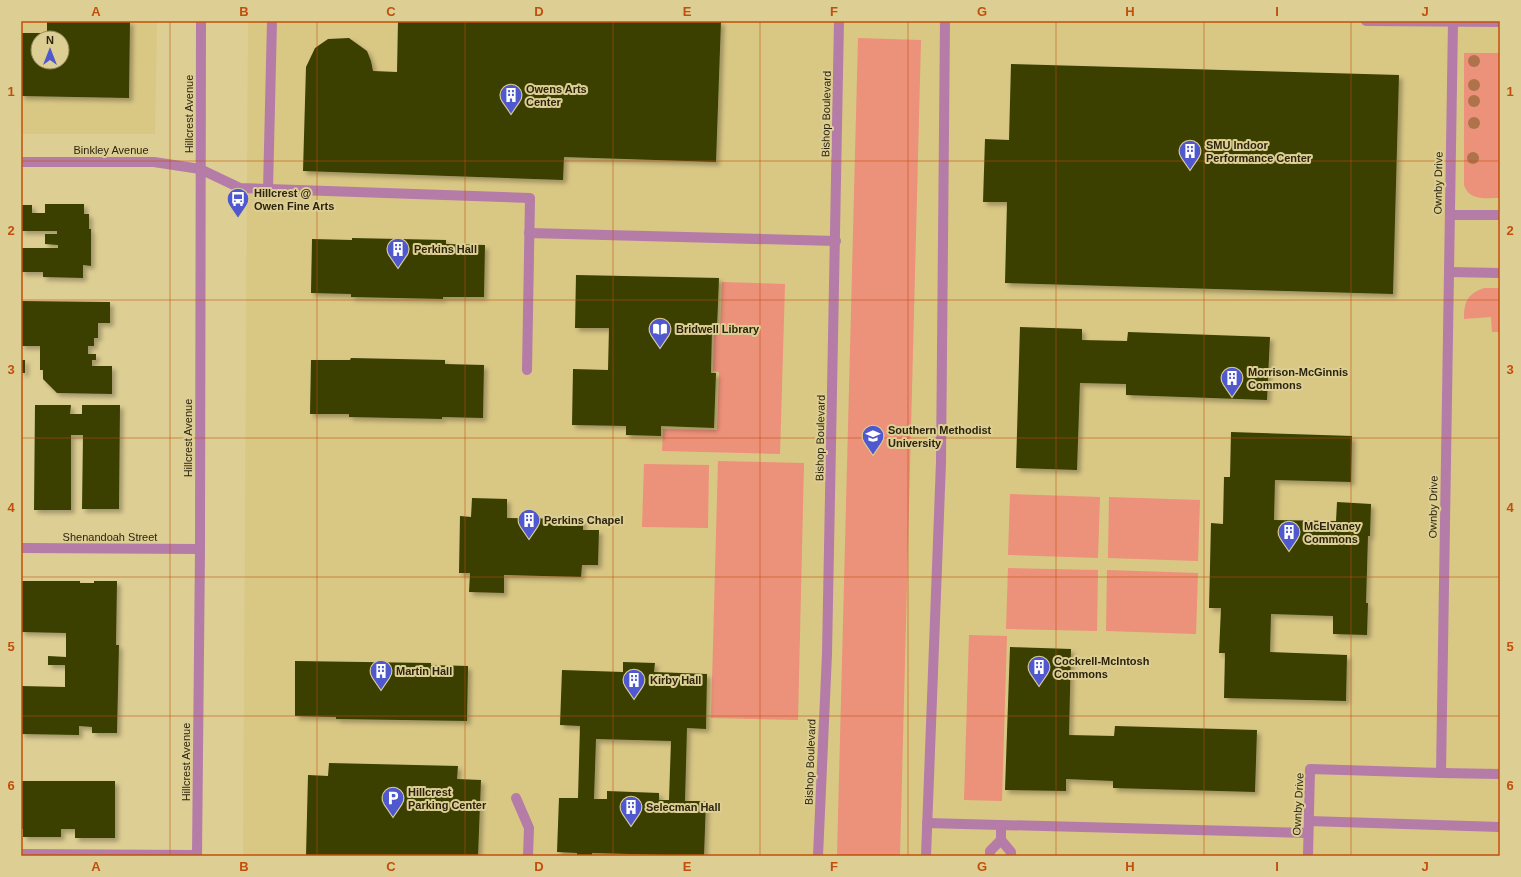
<svg xmlns="http://www.w3.org/2000/svg" width="1521" height="877" font-family="Arial,sans-serif">
	<defs>
		<filter id="shadow"><feDropShadow dx="3.5" dy="3.5" stdDeviation="2" flood-color="#0004"/></filter>
	</defs>
	<rect width="100%" height="100%" fill="#ddce93"/>
	<g fill="#d9c784" fill-rule="evenodd">
		<path d="M21,21H157L155,134H21ZM38,38H62V62H38Z"/>
		<path d="M248,21H1500V856H243Z"/>
	</g>
	<g fill="#ec917a">
		<path d="M858,38L921,40L900,856H837Z"/>
		<path d="M1464,53H1500V198C1486,198 1469,201 1464,185Z"/>
		<path d="M722,282L785,284L780,454L662,451L663,429L717,430L719,372L713,371L714,332H720Z"/>
		<path d="M1484,288H1500V332H1492L1491,317L1464,319C1464,302 1467,294 1484,288Z"/>
		<path d="M718,461L804,463L798,720L711,718Z"/>
		<path d="M644,464L709,465L708,528L642,527Z"/>
		<path d="M1010,494L1100,497L1098,558L1008,555Z"/>
		<path d="M1109,497L1200,500L1198,561L1108,558Z"/>
		<path d="M1008,568L1098,570L1097,631L1006,629Z"/>
		<path d="M1107,570L1198,573L1196,634L1106,631Z"/>
		<path d="M969,635L1007,636L1002,801L964,800Z"/>
	</g>
	<g fill="#3a4002" fill-rule="evenodd" filter="url(#shadow)">
		<path d="M47,21H130L129,98L21,96V33H47ZM38,38H62V62H38Z"/>
		<path d="M398,21H721L716,162L564,157L563,180L303,171L306,67L315,48L328,39L349,38L367,51L371,61L373,71L397,72Z"/>
		<path d="M1011,64L1399,75L1393,294L1005,283L1007,202H983L985,139L1009,140Z"/>
		<path d="M45,204H84V214H89V229H91V266L83,265V278L43,277V272H21V248H58V245L45,244V234H57V231H21V205H32V213H45Z"/>
		<path d="M352,238L446,240V244L485,245L484,297H443V299L351,297V294L311,293L312,239L352,240Z"/>
		<path d="M576,275L719,278L717,329H712L711,373H716L714,428L661,426V436L626,435V426L572,425L573,369L608,370L609,328H575Z"/>
		<path d="M21,301L110,302V323H98V338H94V346H88V354H96V360H92V366H112V394L57,393L43,379V370H40V346H21Z"/>
		<path d="M1020,327L1082,329V340L1127,341L1128,332L1270,337L1267,400L1126,395V384L1080,383L1077,470L1016,468Z"/>
		<path d="M351,358L445,360V364L484,365L483,418L442,417V419L349,417V414H310L311,360H350Z"/>
		<rect x="21" y="360" width="4" height="13"/>
		<path d="M35,405H71L70,414H82V405H120L119,509H82L83,435H71V510H34Z"/>
		<path d="M1231,432L1352,436L1351,482L1275,480L1274,520L1336,521L1337,502L1371,504L1370,536H1368L1366,603H1368L1367,635L1333,634V616L1271,614L1270,652L1347,655L1346,701L1224,698L1225,653H1219L1221,608H1209L1210,567L1211,523L1223,524L1224,477H1230Z"/>
		<path d="M472,498L507,499V518L583,519V530H599L598,565H582L581,577L504,575V593L469,592L470,573H459L460,516L471,517Z"/>
		<path d="M21,581H80V583H94V581H117L116,645H119L117,733H92V727L79,726V735L21,734V686L65,687V665H48V656L66,657V633L21,632Z"/>
		<path d="M1010,647L1071,649L1069,735L1114,736L1115,726L1257,730L1255,792L1113,788V781L1066,779V791L1005,790Z"/>
		<path d="M295,661L431,663V665L468,666L467,721L336,719V717L295,716Z"/>
		<path d="M623,662L655,663L654,672L707,674L706,729L687,728L685,801H706L704,856L592,853V856H577V853L557,852L559,798H578L580,726L560,725L562,670L623,672ZM596,739L671,741L669,800H659V793L607,791V799H594Z"/>
		<path d="M329,763L458,766L457,779L481,780L478,856H306L308,775L328,776Z"/>
		<path d="M21,781H115V838H75V829H61V837H23V829H21Z"/>
	</g>
	<g fill="none" stroke-linecap="round" stroke-linejoin="round">
		<g stroke="#b47ca7" stroke-width="10">
			<path d="M1366,21L1500,22"/>
			<path d="M21,162H154L200,169L240,188L530,198L527,370"/>
			<path d="M268,190L272,21"/>
			<path d="M1450,215H1500"/>
			<path d="M529,233L836,241"/>
			<path d="M1449,272L1500,273"/>
			<path d="M21,548L200,549"/>
			<path d="M1441,773L1500,774"/>
			<path d="M516,798L529,828L528,856"/>
			<path d="M1309,821L1500,827"/>
			<path d="M927,823L1308,833"/>
			<path d="M1001,825V840L1011,852V856"/>
			<path d="M21,854L197,855"/>
			<path d="M197,856L200,549L201,21"/>
			<path d="M818,856L827,654L839,21"/>
			<path d="M926,856L941,462L945,21"/>
			<path d="M990,856V851L1001,840"/>
			<path d="M1308,856L1310,769L1441,773L1453,22"/>
		</g>
	</g>
	<g fill="#ae734a">
		<circle cx="1474" cy="61" r="6"/>
		<circle cx="1474" cy="85" r="6"/>
		<circle cx="1474" cy="101" r="6"/>
		<circle cx="1474" cy="123" r="6"/>
		<circle cx="1473" cy="158" r="6"/>
	</g>
	<path fill="none" stroke="#c24f0c" stroke-width="1" stroke-opacity="0.55" d="M170,21V856M317,21V856M465,21V856M613,21V856M760,21V856M908,21V856M1056,21V856M1204,21V856M1351,21V856M21,161H1500M21,300H1500M21,438H1500M21,577H1500M21,716H1500"/>
	<defs>
		<g id="building-pin" transform="scale(1.15)"><path d="M0 17L-7.5 6A9.5 9.5 0 1 1 7.5 6Z" fill="#4f58ce" stroke="#ddce93"/><path d="M-4-6H4V6H1V3H-1V6H-4ZM-2.5-4.3h1.7v1.8h-1.7ZM.8-4.3h1.7v1.8H.8ZM-2.5-1h1.7V.8h-1.7ZM.8-1h1.7V.8H.8Z" fill="#fff"/></g>
		<g id="bus-pin" transform="scale(1.15)"><path d="M0 17L-7.5 6A9.5 9.5 0 1 1 7.5 6Z" fill="#4f58ce" stroke="#ddce93"/><path d="M-5-6H5V4H4V6H2V4H-2V6H-4V4H-5ZM-3.5-4V0h7V-4ZM-3.5 1.2v1.5H-2V1.2ZM2 1.2v1.5H3.5V1.2Z" fill="#fff"/></g>
		<g id="library-pin" transform="scale(1.15)"><path d="M0 17L-7.5 6A9.5 9.5 0 1 1 7.5 6Z" fill="#4f58ce" stroke="#ddce93"/><path d="M-6-4Q-3-5.5-.7-3.5V5Q-3 3-6 4ZM6-4Q3-5.5 .7-3.5V5Q3 3 6 4Z" fill="#fff"/></g>
		<g id="university-pin" transform="scale(1.15)"><path d="M0 17L-7.5 6A9.5 9.5 0 1 1 7.5 6Z" fill="#4f58ce" stroke="#ddce93"/><path d="M0-5L7-2L0 1L-7-2ZM-4 1L0 2.5L4 1V4Q0 6-4 4Z" fill="#fff"/></g>
		<g id="parking-pin" transform="scale(1.15)"><path d="M0 17L-7.5 6A9.5 9.5 0 1 1 7.5 6Z" fill="#4f58ce" stroke="#ddce93"/><path d="M-3.5-5.5H1a3.5 3.5 0 0 1 0 7H-1V5.5H-3.5ZM-1-3.4V-.6H.8a1.4 1.4 0 0 0 0-2.8Z" fill="#fff"/></g>
	</defs>
	<g fill-rule="evenodd">
		<use href="#building-pin" x="511" y="95"/>
		<use href="#building-pin" x="1190" y="151"/>
		<use href="#bus-pin" x="238" y="199"/>
		<use href="#building-pin" x="398" y="249"/>
		<use href="#library-pin" x="660" y="329"/>
		<use href="#building-pin" x="1232" y="378"/>
		<use href="#university-pin" x="873" y="436"/>
		<use href="#building-pin" x="529" y="520"/>
		<use href="#building-pin" x="1289" y="532"/>
		<use href="#building-pin" x="1039" y="667"/>
		<use href="#building-pin" x="381" y="671"/>
		<use href="#building-pin" x="634" y="680"/>
		<use href="#parking-pin" x="393" y="798"/>
		<use href="#building-pin" x="631" y="807"/>
	</g>
	<g text-anchor="middle" dominant-baseline="central" stroke-width="4" stroke-linejoin="round" paint-order="stroke">
		<g font-size="11" font-weight="bold" fill="#2c250e" stroke="#ddce93" text-anchor="start">
			<text x="526" y="89">Owens Arts<tspan x="526" dy="13">Center</tspan></text>
			<text x="1206" y="145">SMU Indoor<tspan x="1206" dy="13">Performance Center</tspan></text>
			<text x="254" y="193">Hillcrest @<tspan x="254" dy="13">Owen Fine Arts</tspan></text>
			<text x="414" y="249">Perkins Hall</text>
			<text x="676" y="329">Bridwell Library</text>
			<text x="1248" y="372">Morrison-McGinnis<tspan x="1248" dy="13">Commons</tspan></text>
			<text x="888" y="430">Southern Methodist<tspan x="888" dy="13">University</tspan></text>
			<text x="544" y="520">Perkins Chapel</text>
			<text x="1304" y="526">McElvaney<tspan x="1304" dy="13">Commons</tspan></text>
			<text x="1054" y="661">Cockrell-McIntosh<tspan x="1054" dy="13">Commons</tspan></text>
			<text x="396" y="671">Martin Hall</text>
			<text x="650" y="680">Kirby Hall</text>
			<text x="408" y="792">Hillcrest<tspan x="408" dy="13">Parking Center</tspan></text>
			<text x="646" y="807">Selecman Hall</text>
		</g>
		<g font-size="11" fill="#2c250e" stroke="#ddce93">
			<text transform="translate(189 114) rotate(-90)">Hillcrest Avenue</text>
			<text transform="translate(826 114) rotate(-89)">Bishop Boulevard</text>
			<text x="111" y="150">Binkley Avenue</text>
			<text transform="translate(1438 183) rotate(-89)">Ownby Drive</text>
			<text transform="translate(188 438) rotate(-90)">Hillcrest Avenue</text>
			<text transform="translate(820 438) rotate(-89)">Bishop Boulevard</text>
			<text transform="translate(1433 507) rotate(-89)">Ownby Drive</text>
			<text x="110" y="537">Shenandoah Street</text>
			<text transform="translate(186 762) rotate(-90)">Hillcrest Avenue</text>
			<text transform="translate(810 762) rotate(-88)">Bishop Boulevard</text>
			<text transform="translate(1298 804) rotate(-87)">Ownby Drive</text>
		</g>
	</g>
	<rect width="1521" height="877" fill="none" stroke="#ddce93" stroke-width="44"/>
	<g transform="translate(50 50)"><circle r="19" fill="#ddce93" stroke="#968a5e"/>
	<path d="M0-3L7 15L0 10L-7 15Z" fill="#4f58ce"/>
	<text y="-6" font-size="11" font-weight="bold" text-anchor="middle" fill="#2c250e">N</text>
	</g>
	<rect x="22" y="22" width="1477" height="833" fill="none" stroke="#c24f0c" stroke-width="1.5"/>
	<g font-size="13" text-anchor="middle" font-weight="bold" fill="#c24f0c">
		<text x="96" y="16">A</text>
		<text x="244" y="16">B</text>
		<text x="391" y="16">C</text>
		<text x="539" y="16">D</text>
		<text x="687" y="16">E</text>
		<text x="834" y="16">F</text>
		<text x="982" y="16">G</text>
		<text x="1130" y="16">H</text>
		<text x="1277" y="16">I</text>
		<text x="1425" y="16">J</text>
		<text x="11" y="96">1</text>
		<text x="1510" y="96">1</text>
		<text x="11" y="235">2</text>
		<text x="1510" y="235">2</text>
		<text x="11" y="374">3</text>
		<text x="1510" y="374">3</text>
		<text x="11" y="512">4</text>
		<text x="1510" y="512">4</text>
		<text x="11" y="651">5</text>
		<text x="1510" y="651">5</text>
		<text x="11" y="790">6</text>
		<text x="1510" y="790">6</text>
		<text x="96" y="871">A</text>
		<text x="244" y="871">B</text>
		<text x="391" y="871">C</text>
		<text x="539" y="871">D</text>
		<text x="687" y="871">E</text>
		<text x="834" y="871">F</text>
		<text x="982" y="871">G</text>
		<text x="1130" y="871">H</text>
		<text x="1277" y="871">I</text>
		<text x="1425" y="871">J</text>
	</g>
</svg>
